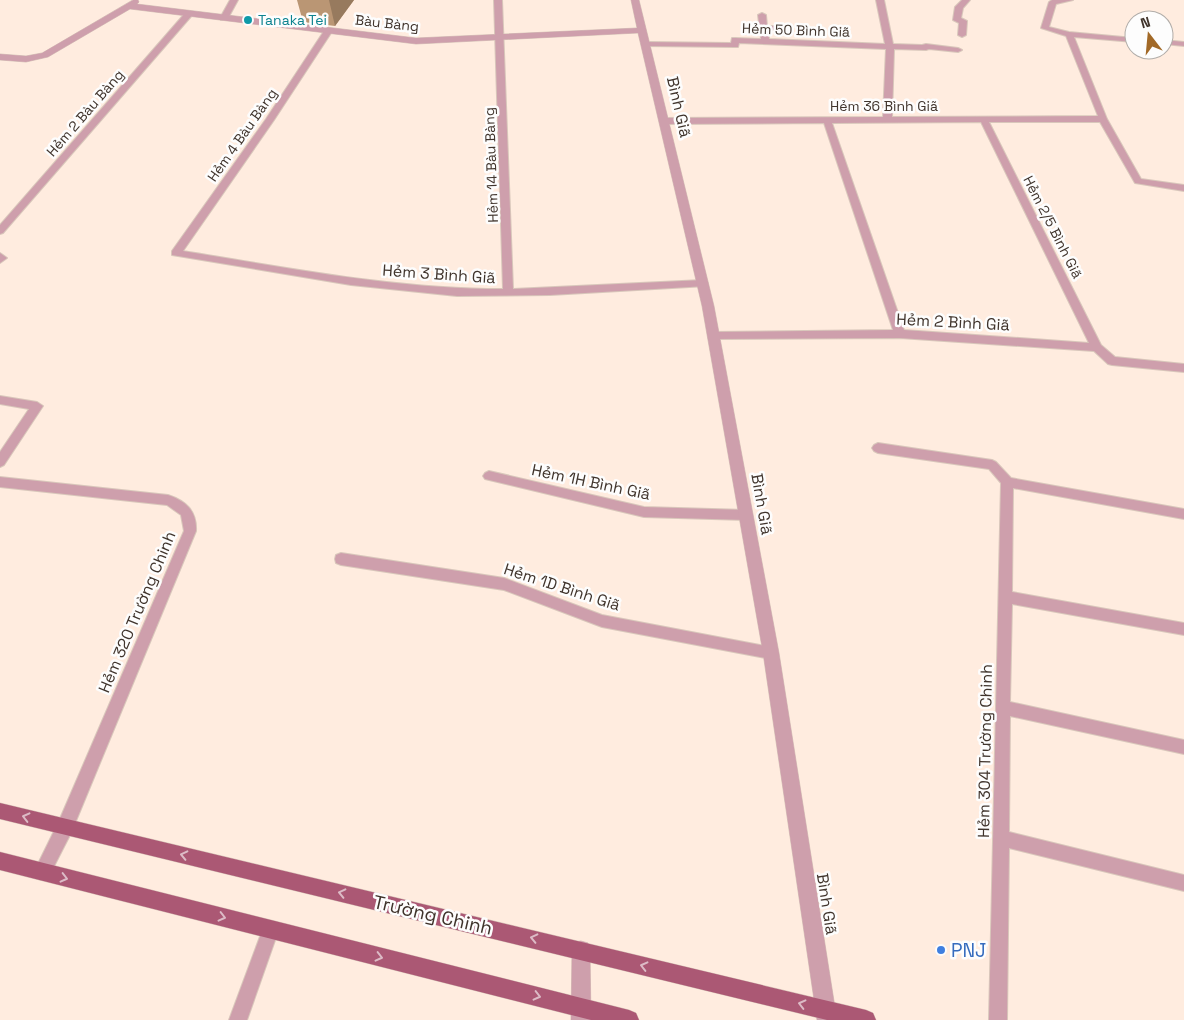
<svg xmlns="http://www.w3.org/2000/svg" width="1184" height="1020" font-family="'Space Grotesk',sans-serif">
	<rect width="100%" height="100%" fill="#ffecdf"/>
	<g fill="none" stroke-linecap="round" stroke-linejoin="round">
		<g stroke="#d9c7bb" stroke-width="2">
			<g id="service">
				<path d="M230,0H238L227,20H221L220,18Z"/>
				<path d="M494,0H502L513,289L703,280L707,282L708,284L707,286L550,295L457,296L351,285L172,255V251L266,119L326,28H329L333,30L274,120L183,251C289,268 395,289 503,289Z"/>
				<path d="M876,0H884L893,44L922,45L926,44L958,48L962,50L958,52L929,49L926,50L894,49L892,117L1098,116L1066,36L1041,28L1049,2L1052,0H1073L1056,4L1049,27L1069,32L1134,38V42L1074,37L1107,119L1141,179L1184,185V191L1135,183L1100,122H989L1101,345L1115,357L1184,364V372L1112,365L1108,364L1094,351L900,338L709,339L708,336L713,332L893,330L824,123L664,124L660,121L664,118L883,117L886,49L739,43L738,47H735L646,46L642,44L646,42L731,43L732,38H735L761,39L758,15L762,13L766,15L767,26H786L790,28L786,30H768L769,39L885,44ZM981,122L1089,343L904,330L832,123Z"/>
				<path d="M962,0H970L963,8L961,18L967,21L966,35L962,37L958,35L959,23L953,20L955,7Z"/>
				<path d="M187,11L194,13L3,233L0,234V225Z"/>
				<path d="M1164,40L1184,42V46L1164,44Z"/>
				<path d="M0,253L7,258L0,263Z"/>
				<path d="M0,396L37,402L43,406L4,465L0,467V452L29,409L0,404Z"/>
				<path d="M878,443L992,460L996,462L1011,478L1184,509V519L1013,488L1012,592L1184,623V635L1012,604L1010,702L1184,740V754L1010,716L1009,832L1184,875V891L1009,848L1007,1020H989L1001,483L989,469L878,453L874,451L872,448L874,445Z"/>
				<path d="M489,471L644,507L746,510L750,511L752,515L750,519L746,520L644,517L485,479L483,476L485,473Z"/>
				<path d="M0,477L168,495C186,501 197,511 196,531L71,833L48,878L42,880L36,878L34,872L59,821L184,531L181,515L167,505L0,487Z"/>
				<path d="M341,553L504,578L602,615L771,647L776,648L778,653L776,658L771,659L602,627L504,590L341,565L336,563L335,559L336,555Z"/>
				<path d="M271,921L277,923L279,929L247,1020H229L265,923Z"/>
			</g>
		</g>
		<g stroke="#d9c7bb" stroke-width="1">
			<path id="minor" d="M133,0H138L139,2L137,4L416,38L637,28L631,0H639L714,306L779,653L837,1020H817L763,653L702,306L638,33L416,44L130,9L48,57L26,62L0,60V54L26,56L42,53Z"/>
		</g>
		<g stroke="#d9c7bb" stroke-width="1">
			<path id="tertiary" d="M581,941L588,943L590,950L591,1020H571L572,950L574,943Z"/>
		</g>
		<g stroke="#d9c7bb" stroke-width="1">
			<g id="primary">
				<path d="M0,803L866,1010L873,1013L876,1020H827L0,819Z"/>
				<path d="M0,852L629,1010L636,1013L639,1020H591L0,870Z"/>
			</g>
		</g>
		<use href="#service" fill="#ce9fac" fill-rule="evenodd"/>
		<use href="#minor" fill="#ce9fac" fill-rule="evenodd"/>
		<use href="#tertiary" fill="#ce9fac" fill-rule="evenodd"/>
		<use href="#primary" fill="#ab5874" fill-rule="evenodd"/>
	</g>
	<path fill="#ba9674" d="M297,0H354L335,26L303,22Z"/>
	<path fill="#977a5e" d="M329,0H354L335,26Z"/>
	<defs><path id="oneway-chevron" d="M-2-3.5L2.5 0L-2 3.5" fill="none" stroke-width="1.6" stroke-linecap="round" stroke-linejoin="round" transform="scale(1.25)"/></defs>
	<g stroke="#dcbbc6">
		<use href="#oneway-chevron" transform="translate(26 817) rotate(-166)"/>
		<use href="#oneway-chevron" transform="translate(184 855) rotate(-167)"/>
		<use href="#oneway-chevron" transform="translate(64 878) rotate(14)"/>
		<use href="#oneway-chevron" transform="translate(342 893) rotate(-167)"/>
		<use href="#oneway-chevron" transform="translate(222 917) rotate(14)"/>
		<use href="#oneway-chevron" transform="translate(534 938) rotate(-167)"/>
		<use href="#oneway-chevron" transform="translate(379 957) rotate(14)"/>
		<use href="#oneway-chevron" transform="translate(644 966) rotate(-166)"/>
		<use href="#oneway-chevron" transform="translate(537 996) rotate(14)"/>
		<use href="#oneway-chevron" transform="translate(802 1004) rotate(-166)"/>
	</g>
	<circle fill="#0f9aa8" stroke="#fdfdfd" stroke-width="2" cx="248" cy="20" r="5"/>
	<circle fill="#3f7fe0" stroke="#fdfdfd" stroke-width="2" cx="941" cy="950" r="5"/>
	<g text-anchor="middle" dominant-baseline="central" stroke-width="5" stroke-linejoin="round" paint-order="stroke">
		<g font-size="14" fill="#0d838f" stroke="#fdfdfd" text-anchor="start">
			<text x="258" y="20">Tanaka Tei</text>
		</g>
		<g font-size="14" fill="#40342c" stroke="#fdfdfd">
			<text transform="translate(387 23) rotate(6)">Bàu Bàng</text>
			<text transform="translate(796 30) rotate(2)">Hẻm 50 Bình Giã</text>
			<text x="884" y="106">Hẻm 36 Bình Giã</text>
			<text transform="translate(85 113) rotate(-49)">Hẻm 2 Bàu Bàng</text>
			<text transform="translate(242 135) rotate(-55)">Hẻm 4 Bàu Bàng</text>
			<text transform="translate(491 165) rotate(-92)">Hẻm 14 Bàu Bàng</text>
			<text transform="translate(1053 227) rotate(63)">Hẻm 2/5 Bình Giã</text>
		</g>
		<g font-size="16" fill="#40342c" stroke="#fdfdfd">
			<text transform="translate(679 107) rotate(77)">Bình Giã</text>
			<text transform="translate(439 274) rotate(4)">Hẻm 3 Bình Giã</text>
			<text transform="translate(953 322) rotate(3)">Hẻm 2 Bình Giã</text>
			<text transform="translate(591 482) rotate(12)">Hẻm 1H Bình Giã</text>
			<text transform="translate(762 504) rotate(80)">Bình Giã</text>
			<text transform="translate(562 587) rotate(18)">Hẻm 1D Bình Giã</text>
			<text transform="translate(137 612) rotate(-67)">Hẻm 320 Trường Chinh</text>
			<text transform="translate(985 751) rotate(-89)">Hẻm 304 Trường Chinh</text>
			<text transform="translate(827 904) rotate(81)">Bình Giã</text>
		</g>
		<g font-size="19" fill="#40342c" stroke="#fdfdfd">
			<text transform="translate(433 915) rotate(13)">Trường Chinh</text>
		</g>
		<g font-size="19" fill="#366cbe" stroke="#fdfdfd" text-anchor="start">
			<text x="951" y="950">PNJ</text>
		</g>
	</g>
	<g transform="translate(1149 35) rotate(344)"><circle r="24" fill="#fdfdfd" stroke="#b1ada9"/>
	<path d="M0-4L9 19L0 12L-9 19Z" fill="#a26927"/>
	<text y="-8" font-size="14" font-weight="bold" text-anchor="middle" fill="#40342c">N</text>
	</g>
</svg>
